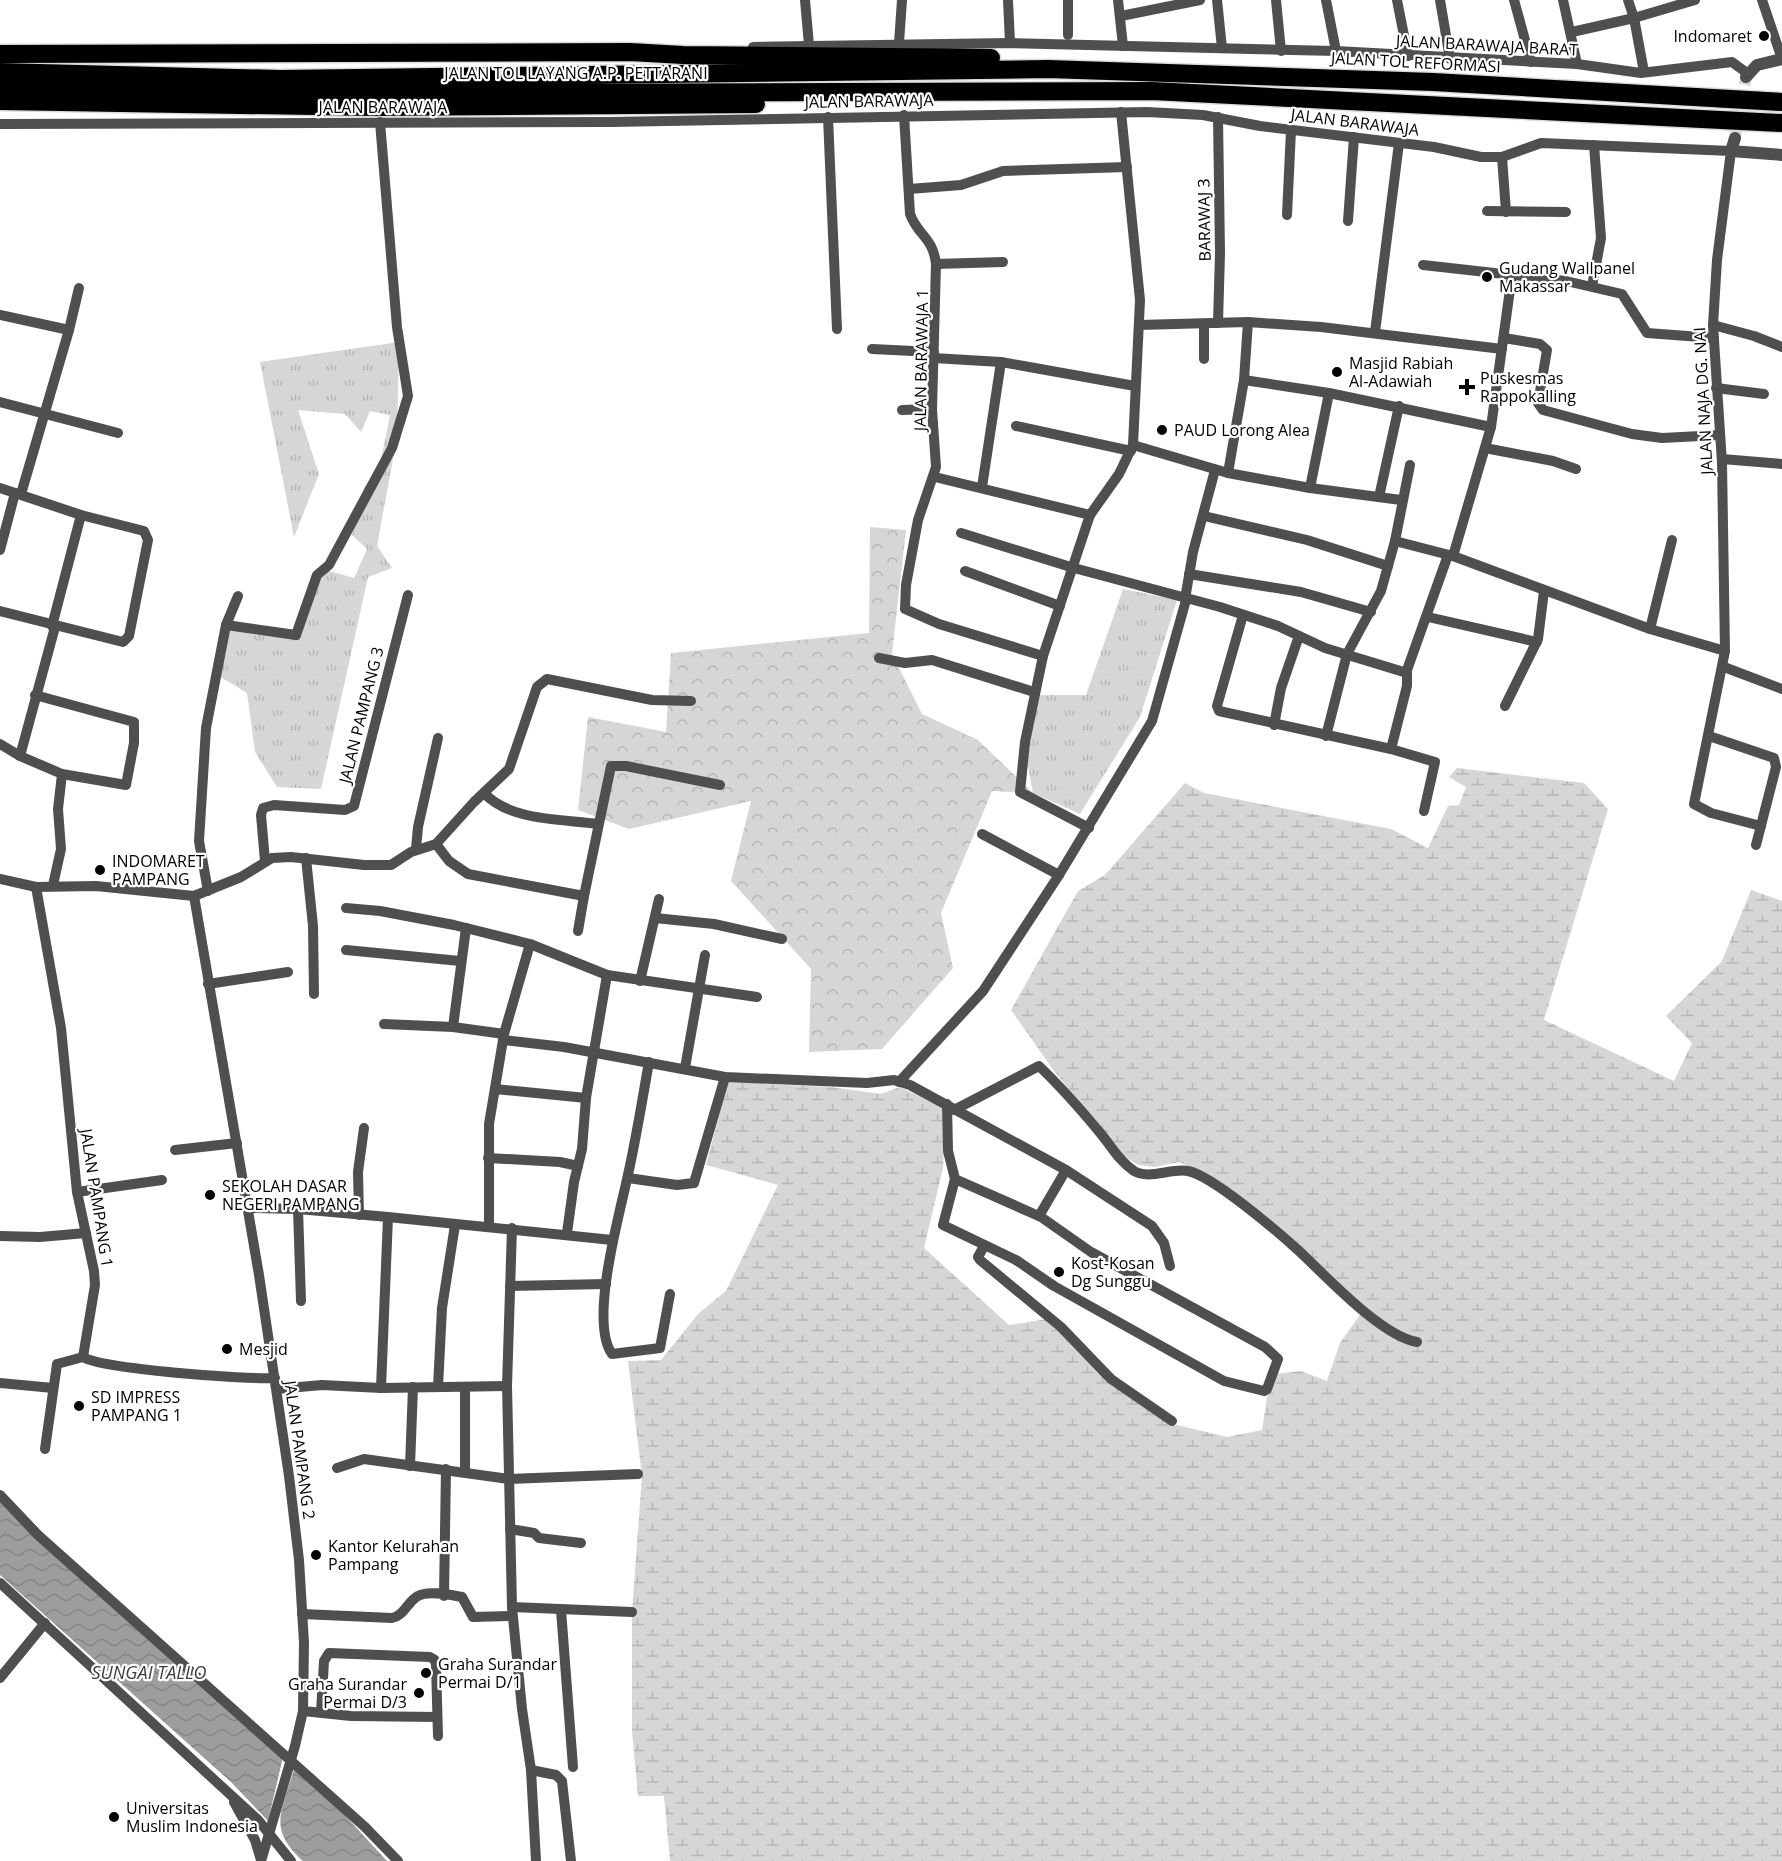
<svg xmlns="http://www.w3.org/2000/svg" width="1782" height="1861" font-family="'Open Sans',sans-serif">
	<defs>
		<pattern id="grass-tufts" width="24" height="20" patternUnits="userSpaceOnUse" patternTransform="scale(1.5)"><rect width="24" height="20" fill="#d6d6d6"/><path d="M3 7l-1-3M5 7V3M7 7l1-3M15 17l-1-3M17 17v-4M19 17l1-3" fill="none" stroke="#b6b6b6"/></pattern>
		<pattern id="forest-crowns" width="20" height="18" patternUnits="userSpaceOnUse" patternTransform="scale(1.5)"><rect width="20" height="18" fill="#d6d6d6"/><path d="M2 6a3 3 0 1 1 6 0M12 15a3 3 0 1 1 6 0" fill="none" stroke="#b6b6b6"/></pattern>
		<pattern id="wetland-marsh" width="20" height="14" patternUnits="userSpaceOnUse" patternTransform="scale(1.5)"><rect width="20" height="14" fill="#d6d6d6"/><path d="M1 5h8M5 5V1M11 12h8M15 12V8" fill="none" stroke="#b6b6b6"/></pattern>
		<pattern id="water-waves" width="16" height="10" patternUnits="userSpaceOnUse" patternTransform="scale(1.5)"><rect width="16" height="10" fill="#9d9d9d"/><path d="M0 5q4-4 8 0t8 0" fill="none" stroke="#858585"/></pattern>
	</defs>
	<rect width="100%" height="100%" fill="#fff"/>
	<g fill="url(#grass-tufts)">
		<path d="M399,342L397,437L377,546L392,568L368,577L321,789L277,787L255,752L247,693L219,676L228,626L296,630L323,569L354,578L367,549L352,535L365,486L376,485L390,415L370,411L361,432L345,414L298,410L319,474L294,537L260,362Z"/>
		<path d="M1123,589L1177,600L1140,717L1080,814L1033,793L1023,739L1038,695H1086Z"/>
	</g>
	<path fill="url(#forest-crowns)" d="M870,527L906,530L892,654L922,714L978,740L1033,793L992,791L941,913L953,968L882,1049L809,1052L811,969L731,881L751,801L629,829L578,810L588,717L666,732L671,653L869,633Z"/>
	<path fill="url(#wetland-marsh)" d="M1457,768L1584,783L1608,809L1544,1020L1674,1081L1692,1043L1666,1016L1722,961L1751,890L1782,901V1861H670L664,1796H638L632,1731V1612L642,1476L628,1361L661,1360L698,1314L726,1291L778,1185L706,1165L728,1082L831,1087L881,1094L900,1087L946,1109L943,1168L924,1248L1009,1325L1047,1319L1173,1424L1227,1437L1262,1430L1268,1390L1276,1374L1301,1371L1327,1381L1340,1343L1364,1309L1219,1181L1179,1162L1154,1167L1138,1165L1124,1156L1054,1071L1011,1010L1078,891L1105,875L1185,783L1204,793L1391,829L1428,848L1448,806L1459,805L1466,787L1449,777Z"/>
	<g fill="url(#water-waves)">
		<path d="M0,1499L283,1757L268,1821L232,1783L0,1575Z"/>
		<path d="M294,1769L340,1810L387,1861H303C266,1828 283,1810 294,1769Z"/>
	</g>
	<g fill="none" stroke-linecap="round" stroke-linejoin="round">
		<path stroke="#d9d9d9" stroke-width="12" stroke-dasharray="12 6" stroke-linecap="butt" d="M1735,138L1746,77"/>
		<g stroke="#dbdbdb" stroke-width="21">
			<g id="motorway">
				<path d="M0,54L630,52L683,55L991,58"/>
				<path d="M0,72L280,79L1048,69L1433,82L1782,102"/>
				<path d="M0,88L493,93L1152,91L1782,123"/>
				<path d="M0,101L372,107L756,104"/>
			</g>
		</g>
		<g stroke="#4f4f4f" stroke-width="10">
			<path d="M805,0L809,45"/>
			<path d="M1008,0L1010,43"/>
			<path d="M1068,0V35"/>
			<path d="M1118,0L1123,46"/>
			<path d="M1217,0L1222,48"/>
			<path d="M1276,0L1281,51"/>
			<path d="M1326,0L1336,51"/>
			<path d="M1397,0L1408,56"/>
			<path d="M1440,0L1450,59"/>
			<path d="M1514,0L1531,62"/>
			<path d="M1563,0L1577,64"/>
			<path d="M1628,0L1634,18L1644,72"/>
			<path d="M1762,0L1782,59"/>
			<path d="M1121,16L1200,0"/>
			<path d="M1572,32L1634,18L1695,0"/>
			<path d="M899,43L902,0"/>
			<path d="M753,47L1010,43L1336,51L1577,64L1641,73L1732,62L1747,73"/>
			<path d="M904,115L910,214C918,236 933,237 936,264L932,409L936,467L918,520L906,585L905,609L939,624L1043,656"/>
			<path d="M828,117L837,329"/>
			<path d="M1218,117L1220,253L1218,323"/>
			<path d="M0,124L611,122L1147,112L1203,115L1260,126L1434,147L1481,157H1502L1541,143L1731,151L1717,260L1713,325L1722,463L1725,651L1694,804L1711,813L1761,826"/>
			<path d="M1502,157L1506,212"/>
			<path d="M909,189L961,185L1003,171L1127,167"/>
			<path d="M1487,211L1566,212"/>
			<path d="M1287,215L1291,130"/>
			<path d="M1348,221L1354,137"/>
			<path d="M936,264L1003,262"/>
			<path d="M1423,265L1566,281L1622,294L1647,333L1714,338"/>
			<path d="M1592,286L1601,238L1594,145"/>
			<path d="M0,315L69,330"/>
			<path d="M1139,325L1248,322L1321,327L1502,349"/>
			<path d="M1713,325L1754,336L1782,347"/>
			<path d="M1375,332L1399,143"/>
			<path d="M1504,338L1540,344L1547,350L1538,403L1543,410L1632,434L1662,438L1720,435"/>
			<path d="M872,349L934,352"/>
			<path d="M933,358L1001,362L1135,386"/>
			<path d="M1204,359V324"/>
			<path d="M1244,380L1329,393L1491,427"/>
			<path d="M1716,388L1764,394"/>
			<path d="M0,402L118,433"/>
			<path d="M902,410L932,409"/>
			<path d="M1016,426L1131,451"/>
			<path d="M1133,445L1228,473L1310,488L1401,500"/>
			<path d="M1485,448L1553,461L1576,469"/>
			<path d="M1722,459L1782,464"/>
			<path d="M1228,473L1244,380L1248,322"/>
			<path d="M935,477L1090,515"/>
			<path d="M982,487L1001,362"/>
			<path d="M0,488L81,515L144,531L148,540L129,636L123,642L0,611"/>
			<path d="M1310,488L1329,393"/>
			<path d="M21,494L69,330L79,288"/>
			<path d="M1379,497L1399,406"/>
			<path d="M1204,516L1307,540L1388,566"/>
			<path d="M961,533L1074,568L1220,607L1278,626L1325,648L1407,673"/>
			<path d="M1395,541L1453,556L1650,629L1725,651"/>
			<path d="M0,550L15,493"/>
			<path d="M1453,556L1491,427L1512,275"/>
			<path d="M965,571L1060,606"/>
			<path d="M1189,574L1301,592L1371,612"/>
			<path d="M1185,599L1193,552L1215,470"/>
			<path d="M1243,615L1217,706L1219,711L1391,749"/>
			<path d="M1428,617L1537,642"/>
			<path d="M226,625L296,635L317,575L329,565L392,448L408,396L397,327L380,122"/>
			<path d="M52,626L81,515"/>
			<path d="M1650,629L1672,540"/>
			<path d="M879,658L905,663L932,660L1034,692"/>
			<path d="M1724,667L1782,689"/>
			<path d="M35,695L134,722V743L126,785L62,774"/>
			<path d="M1505,706L1538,639L1544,591"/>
			<path d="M1274,725L1281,688L1299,636"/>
			<path d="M1326,736L1347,654L1381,591L1395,541L1410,465"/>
			<path d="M1709,736L1774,758L1776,767L1756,845"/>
			<path d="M0,744L20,756"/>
			<path d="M484,793C510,821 561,819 598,824"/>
			<path d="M1424,811L1435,762L1391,749L1407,686V670L1448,555"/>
			<path d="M1089,828L1020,792L1025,742L1043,656L1090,515L1119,474L1133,445L1140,300L1121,112"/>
			<path d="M982,834L1059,875"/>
			<path d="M436,844L449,861L468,874L584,896L611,766H626L720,785"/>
			<path d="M416,849L418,827L438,738"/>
			<path d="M306,858L313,926L314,994"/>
			<path d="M265,861L261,815L263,808L274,805L345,810L354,806L408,595"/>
			<path d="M0,879L36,887L96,886L194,896L241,877L272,858L291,857L364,865H391L411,852L436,844L474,802L509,769L537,687L547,679L652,700L691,701"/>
			<path d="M53,885L61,849L58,809L62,774L20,756L55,627"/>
			<path d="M36,887L61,1028L77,1192L94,1271L95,1285L83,1357C102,1369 248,1380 275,1378"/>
			<path d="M208,891L199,841L206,728L226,625L238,596"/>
			<path d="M194,896L259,1275L289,1476L299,1560L304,1643L303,1711L295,1746L261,1861"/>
			<path d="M346,908L380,911L454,925L530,944L607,975L757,997"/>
			<path d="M655,918L714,924L782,939"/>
			<path d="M578,931L584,896"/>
			<path d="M346,950L460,961"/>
			<path d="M640,981L659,899"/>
			<path d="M208,984L288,972"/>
			<path d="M384,1024L453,1027L504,1034"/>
			<path d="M453,1027L466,928"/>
			<path d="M503,1040L564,1047L725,1077L867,1083L894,1080L910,1085L1066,1170L1152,1226L1164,1243L1170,1266"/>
			<path d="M649,1062C642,1101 636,1140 627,1179C619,1217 589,1322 612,1354L660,1348L670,1294"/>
			<path d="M685,1068L705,955"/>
			<path d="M899,1082L983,991L1059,875L1152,721L1186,600"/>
			<path d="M495,1089L586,1098"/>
			<path d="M947,1104L948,1151L955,1179L943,1225L1016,1260L1054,1286L1224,1381L1264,1391L1267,1389L1278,1359L1265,1347L1091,1252L1041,1217L955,1179"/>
			<path d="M954,1110L1039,1066C1061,1087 1082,1111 1101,1134C1112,1147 1119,1161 1134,1171C1149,1180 1171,1168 1188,1171C1213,1176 1278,1232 1299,1251C1326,1276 1381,1336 1417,1342"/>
			<path d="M175,1150L237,1143"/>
			<path d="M488,1158L560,1162L578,1166"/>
			<path d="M628,1178L677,1185L694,1183L725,1077"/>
			<path d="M77,1192L162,1180"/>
			<path d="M248,1208L298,1209L388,1217L612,1240"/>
			<path d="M298,1209L301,1301"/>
			<path d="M359,1215L358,1172L364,1128"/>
			<path d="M1039,1216L1066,1170"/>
			<path d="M489,1226V1124L504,1034L530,944"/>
			<path d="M512,1228L507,1386L512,1607L522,1709L531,1770L536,1861"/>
			<path d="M567,1233L574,1182L582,1149L586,1098L607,975"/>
			<path d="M0,1236L40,1237L86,1233"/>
			<path d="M984,1246L978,1257L980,1260L1061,1327L1111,1379L1172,1421"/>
			<path d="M510,1286L606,1284"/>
			<path d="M0,1383L53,1388"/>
			<path d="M438,1387L442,1308L455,1225"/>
			<path d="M465,1387V1472"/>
			<path d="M381,1388L388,1217"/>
			<path d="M277,1389L322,1385L381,1388L507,1386"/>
			<path d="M45,1449L57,1364L83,1357"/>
			<path d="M410,1466L413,1387"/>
			<path d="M337,1468L364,1459L509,1479L638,1474"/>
			<path d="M0,1495L38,1535L365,1827L398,1861"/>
			<path d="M510,1529L534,1533L539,1538L581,1543"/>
			<path d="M0,1583L258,1820L291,1861"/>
			<path d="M444,1596L446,1469"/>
			<path d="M512,1607L632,1612"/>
			<path d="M561,1610L573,1767"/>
			<path d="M302,1614L392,1618C405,1615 407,1602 418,1596C428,1590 451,1595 462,1597L473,1617L512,1616"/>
			<path d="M0,1678L45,1623"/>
			<path d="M303,1711L351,1716L437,1717"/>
			<path d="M321,1712L324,1661L329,1653L430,1657L435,1660L436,1665L438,1736"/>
			<path d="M531,1770L556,1775L562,1781L571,1861"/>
			<path d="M234,1802L255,1840L261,1860"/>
		</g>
		<g stroke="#4f4f4f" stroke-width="12">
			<path d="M1746,77L1757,65L1782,59"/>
			<path d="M1735,138L1731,151L1782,155"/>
		</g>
		<use href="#motorway" stroke="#000" stroke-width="18"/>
	</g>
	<g fill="#000" stroke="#fff" stroke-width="2">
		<circle cx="1764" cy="36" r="6"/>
		<circle cx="1487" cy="277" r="6"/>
		<circle cx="1337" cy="372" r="6"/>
		<path d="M1464 378h6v6h6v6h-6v6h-6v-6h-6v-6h6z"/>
		<circle cx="1162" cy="430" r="6"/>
		<circle cx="100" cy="870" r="6"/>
		<circle cx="210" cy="1195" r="6"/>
		<circle cx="1059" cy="1272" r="6"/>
		<circle cx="227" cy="1349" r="6"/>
		<circle cx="79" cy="1406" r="6"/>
		<circle cx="316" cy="1555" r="6"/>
		<circle cx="426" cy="1673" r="6"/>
		<circle cx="419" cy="1693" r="6"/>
		<circle cx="114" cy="1817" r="6"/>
	</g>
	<g text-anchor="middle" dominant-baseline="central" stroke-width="4.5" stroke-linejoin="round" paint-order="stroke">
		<g font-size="16" fill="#000" stroke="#fff" text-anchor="start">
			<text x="1752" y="36" text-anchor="end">Indomaret</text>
			<text x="1499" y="268">Gudang Wallpanel<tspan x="1499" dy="18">Makassar</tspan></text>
			<text x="1349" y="363">Masjid Rabiah<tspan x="1349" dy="18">Al-Adawiah</tspan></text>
			<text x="1480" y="378">Puskesmas<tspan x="1480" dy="18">Rappokalling</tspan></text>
			<text x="1174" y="430">PAUD Lorong Alea</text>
			<text x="112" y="861">INDOMARET<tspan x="112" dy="18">PAMPANG</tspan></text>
			<text x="222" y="1186">SEKOLAH DASAR<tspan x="222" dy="18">NEGERI PAMPANG</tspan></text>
			<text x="1071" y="1263">Kost-Kosan<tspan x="1071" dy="18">Dg Sunggu</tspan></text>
			<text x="239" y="1349">Mesjid</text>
			<text x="91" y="1397">SD IMPRESS<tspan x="91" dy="18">PAMPANG 1</tspan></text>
			<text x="328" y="1546">Kantor Kelurahan<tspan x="328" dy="18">Pampang</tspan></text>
			<text x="438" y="1664">Graha Surandar<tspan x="438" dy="18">Permai D/1</tspan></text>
			<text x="407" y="1684" text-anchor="end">Graha Surandar<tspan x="407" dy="18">Permai D/3</tspan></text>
			<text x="126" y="1808">Universitas<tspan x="126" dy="18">Muslim Indonesia</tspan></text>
		</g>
		<g font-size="16" fill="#000" stroke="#fff">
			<text transform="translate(1487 45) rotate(3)">JALAN BARAWAJA BARAT</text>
			<text transform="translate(1416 62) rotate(3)">JALAN TOL REFORMASI</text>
			<text x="576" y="73">JALAN TOL LAYANG A.P. PETTARANI</text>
			<text transform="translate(869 101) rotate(-1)">JALAN BARAWAJA</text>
			<text x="383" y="107">JALAN BARAWAJA</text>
			<text transform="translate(1355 122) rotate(7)">JALAN BARAWAJA</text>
			<text transform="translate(1204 220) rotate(-91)">BARAWAJ 3</text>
			<text transform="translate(921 360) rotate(-89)">JALAN BARAWAJA 1</text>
			<text transform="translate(1703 401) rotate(-93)">JALAN NAJA DG. NAI</text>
			<text transform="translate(361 715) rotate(-76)">JALAN PAMPANG 3</text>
			<text transform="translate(97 1198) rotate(81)">JALAN PAMPANG 1</text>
			<text transform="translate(300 1450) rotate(82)">JALAN PAMPANG 2</text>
		</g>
		<g font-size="18" font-style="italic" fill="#3e3e3e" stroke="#fff">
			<text x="149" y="1672">SUNGAI TALLO</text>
		</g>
	</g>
</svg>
